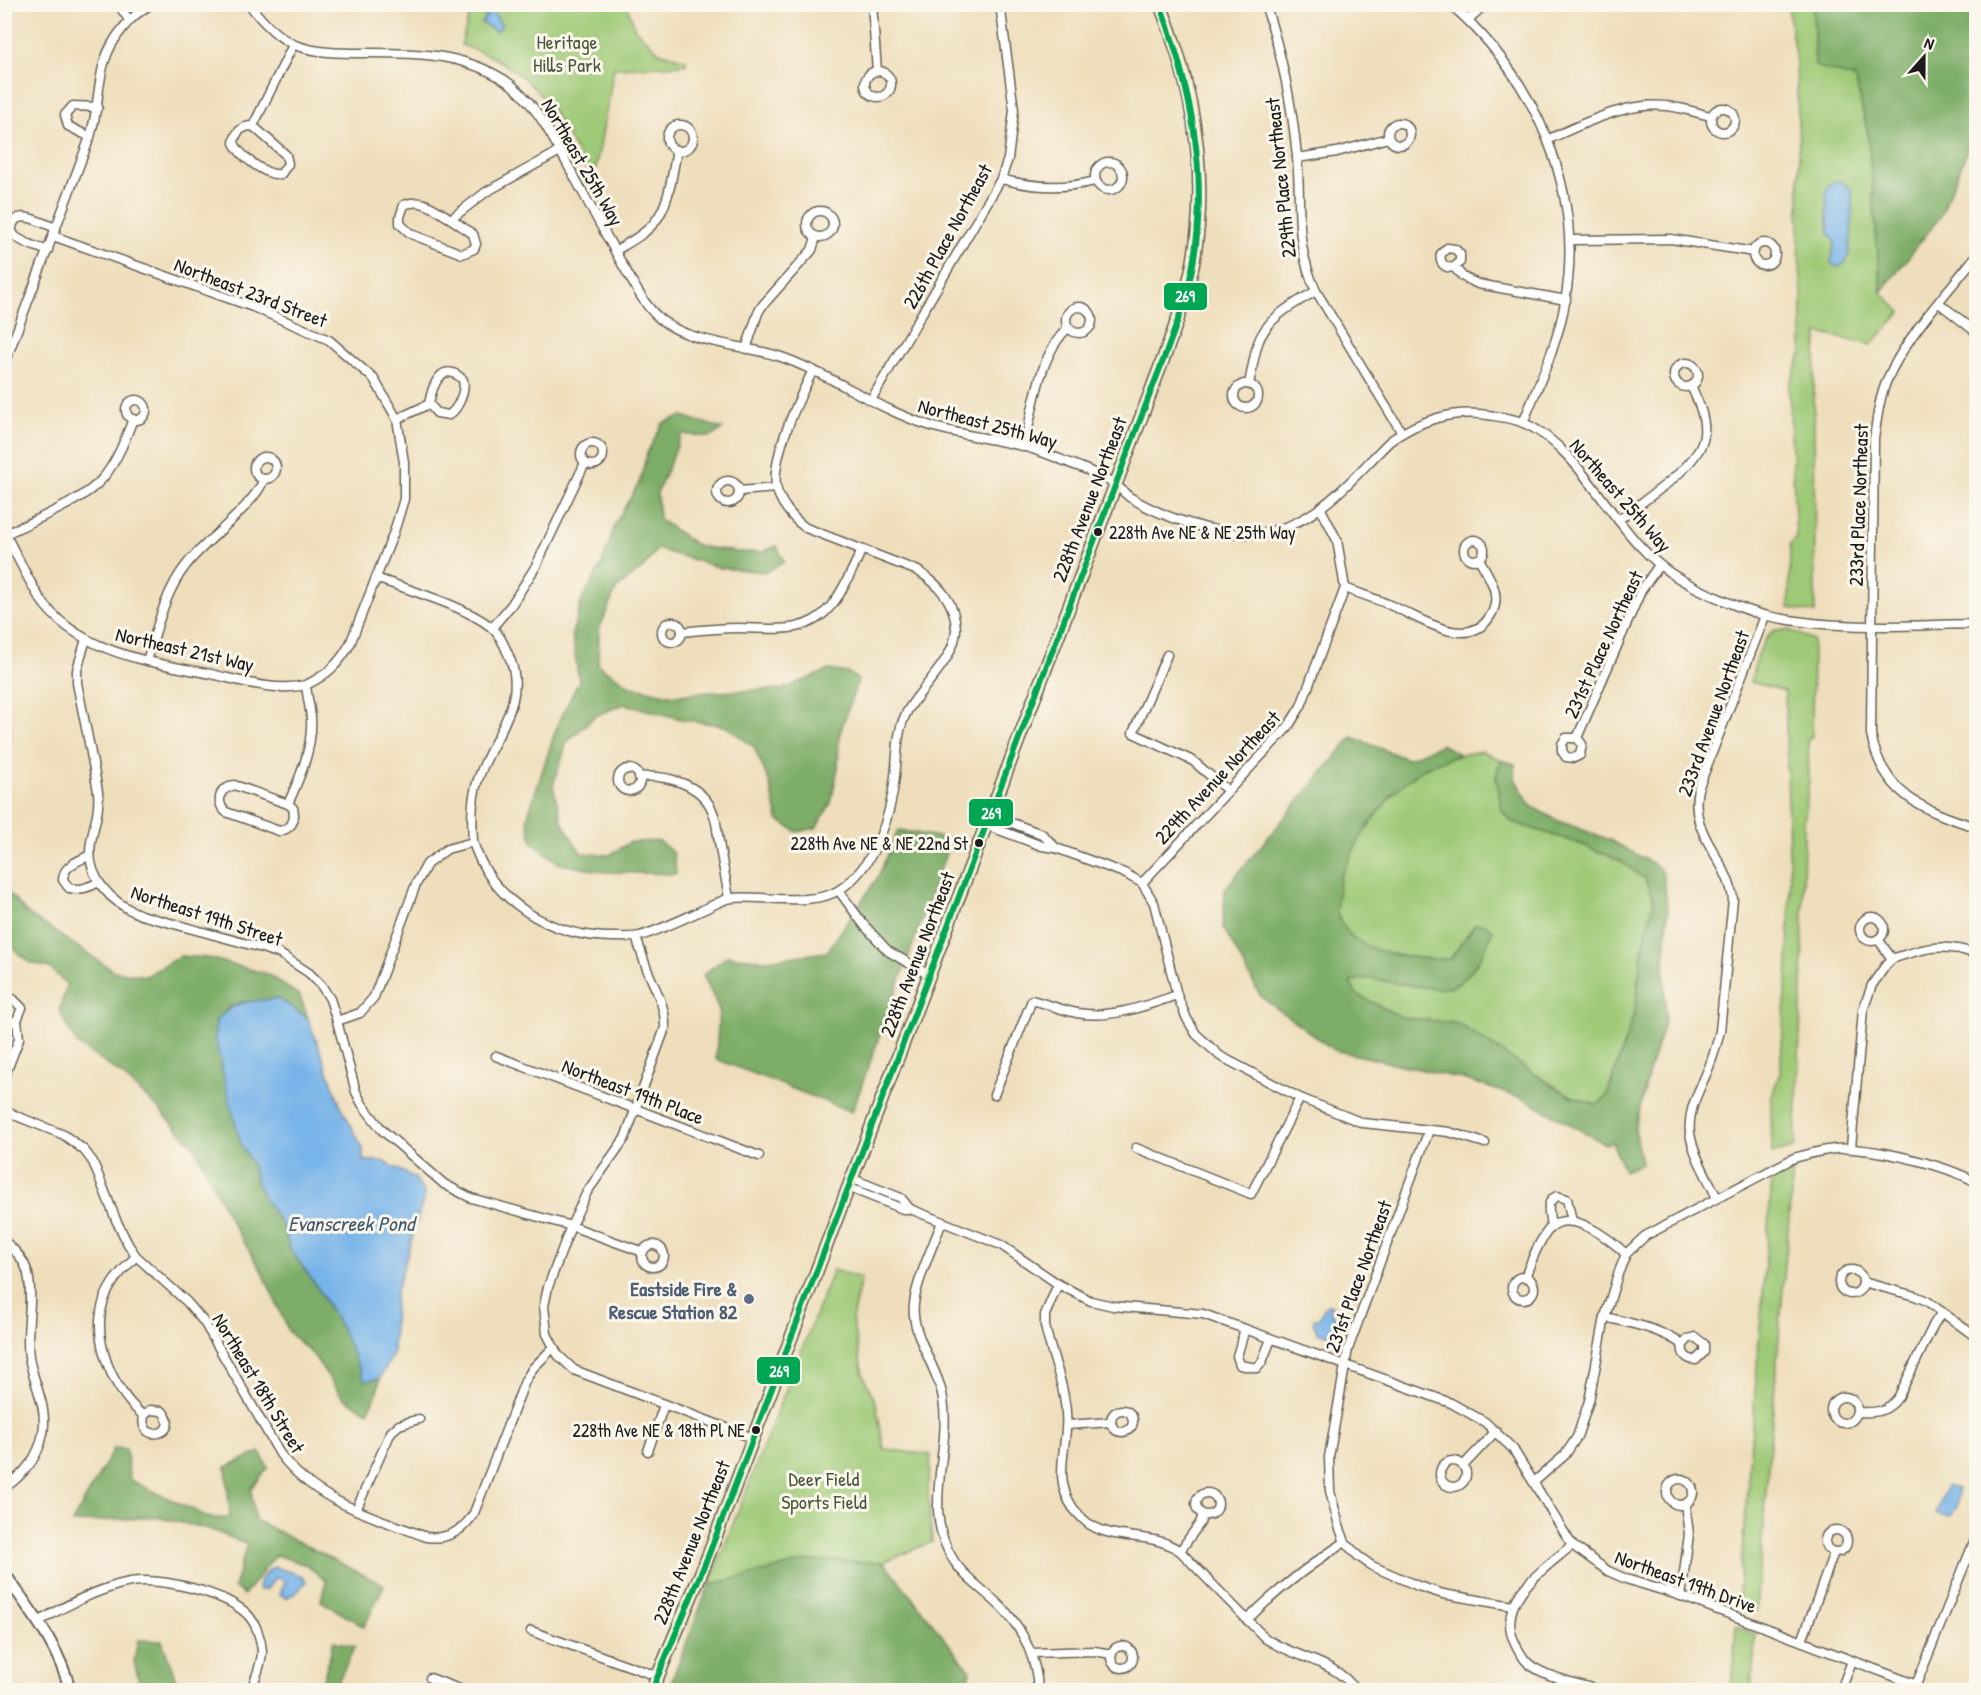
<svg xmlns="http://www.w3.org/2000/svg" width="1981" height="1695" font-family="'Patrick Hand',sans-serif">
	<rect width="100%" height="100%" fill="#fbf7ec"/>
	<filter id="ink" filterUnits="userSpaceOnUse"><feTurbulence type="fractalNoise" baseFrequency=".0167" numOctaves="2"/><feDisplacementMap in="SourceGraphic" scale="12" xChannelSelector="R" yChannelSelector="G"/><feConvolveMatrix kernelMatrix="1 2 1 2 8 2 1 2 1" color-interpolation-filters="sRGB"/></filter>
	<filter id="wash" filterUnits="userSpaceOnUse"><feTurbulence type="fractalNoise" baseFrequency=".008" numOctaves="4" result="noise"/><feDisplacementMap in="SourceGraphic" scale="24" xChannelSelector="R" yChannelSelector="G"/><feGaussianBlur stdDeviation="1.35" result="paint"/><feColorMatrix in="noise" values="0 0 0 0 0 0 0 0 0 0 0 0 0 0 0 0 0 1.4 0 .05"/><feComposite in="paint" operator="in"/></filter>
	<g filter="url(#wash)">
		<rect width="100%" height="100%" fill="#eedebc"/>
		<g fill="#9ec976" stroke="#5d7249" stroke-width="1.5">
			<path d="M472,5H627L635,29L659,52L686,60V65L614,68L596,168L588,172C553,110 534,67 461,45Z"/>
			<path d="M1788,5H1813L1815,66L1855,77L1868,134L1881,292L1901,312L1871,345L1818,333L1814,378L1815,613L1789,608L1790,545L1796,538L1789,386L1802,352V295L1799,252V147L1796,64Z"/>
			<path d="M1775,630H1789L1813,640L1812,738L1808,739L1809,780L1804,824L1802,987L1795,1147L1772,1154L1771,1099L1780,1072L1788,965L1790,889L1785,691L1750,682C1755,666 1760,638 1775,630Z"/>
			<path d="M1482,751L1501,760L1496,776L1502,811L1512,822L1578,843L1617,859L1645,879L1654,900L1641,957L1635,1011L1606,1098L1596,1105L1571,1096L1547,1082L1459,1024L1401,1017L1356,994L1350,982C1370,975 1376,979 1396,983C1406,984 1439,990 1448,988C1469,983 1486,949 1492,930L1475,925L1450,959C1423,960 1372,955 1351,936C1345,930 1340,920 1336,913C1337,901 1337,887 1341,876C1353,842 1393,784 1425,768C1443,758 1462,754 1482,751Z"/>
			<path d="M1793,1170L1756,1611L1738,1604L1772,1178Z"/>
			<path d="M833,1270L861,1278L852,1319L863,1375L876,1403L884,1449L931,1455L928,1492L932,1542L884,1562L808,1561L709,1585Z"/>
			<path d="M1736,1626L1756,1634L1751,1690H1731Z"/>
		</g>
		<g fill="#7ead67" stroke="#4d6442" stroke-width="1.5">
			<path d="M1813,5H1967L1976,30V129L1940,217L1881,292L1868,134L1855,78L1815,66Z"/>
			<path d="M682,416L723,429L711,437L682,434L657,493L659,519L698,546L737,552H762L777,546L784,562L766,572L721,568L657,549L644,567L616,589L599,630L598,665L630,686L674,696L695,693L783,689L829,670L849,673L858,680L839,736L838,768L831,803L816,828L797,832L778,820L770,784L754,747L725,726L681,719L624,704L595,716L567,742L553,786L562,822L581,853L610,855L630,842L659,841L673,853L676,874L606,872L560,864L532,842L527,818L558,723L579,681L572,634L583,597L602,564L615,524L640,481L647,453L663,423Z"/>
			<path d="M1352,737L1407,759L1442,744L1459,754L1423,768L1392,794L1362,835L1340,877L1336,912C1340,920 1345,930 1351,936C1372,955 1423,960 1450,959L1475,924H1485L1493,930C1486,949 1469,983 1448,988C1440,990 1406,984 1396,983C1378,980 1368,975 1350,982L1356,994L1401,1017L1459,1024L1547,1082L1571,1096L1596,1105L1607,1097L1635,1011L1641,957L1654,900L1645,879L1617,859L1578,843L1512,822L1502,811L1496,776L1501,760L1515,764V779L1531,806L1556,820L1610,840L1656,865L1663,873L1668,911L1664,964L1666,1017L1649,1072L1635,1128L1641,1164L1624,1171L1612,1142L1605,1144L1527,1100L1463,1079L1334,1050L1261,997L1223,927L1225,889Z"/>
			<path d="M898,830L951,839L852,1112L716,1059L719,1009L703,975L727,956L766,960L827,952L878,877Z"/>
			<path d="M4,888L27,913L114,971L146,976L180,956L209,958L267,974L300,996L308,1018L279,999L242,1002L227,1008L215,1038L241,1144L251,1162L257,1183L267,1203L283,1226L289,1247L319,1290L340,1326L365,1380L380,1378L377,1393L368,1412L343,1398L314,1356L289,1332L263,1273L230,1220L195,1148L161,1111L122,1075L77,1044L59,1011L67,985L50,968L29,962L5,941Z"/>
			<path d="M114,1448L126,1449L130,1480L210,1518H230L226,1467L260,1452L268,1468L251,1489L255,1520L384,1585L364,1627L321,1601L326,1580L306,1565L276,1555L244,1595L234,1587L247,1544L209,1529L155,1517L72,1523Z"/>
			<path d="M808,1561L884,1562L971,1672L966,1690H668L709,1585Z"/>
			<path d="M138,1640L162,1641L176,1680L175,1690H141L134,1661Z"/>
			<path d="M334,1641L355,1646L334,1690H320Z"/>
		</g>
		<g fill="#77b4e9" stroke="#4a6882" stroke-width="1.5">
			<path d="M489,11L497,16L498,21L502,24L497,32L482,23Z"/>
			<path d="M1834,181H1841L1852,190C1852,203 1853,255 1845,263C1843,265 1839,265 1836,267L1831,263L1835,241L1829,234L1826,197L1827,188Z"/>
			<path d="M5,702L10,733L7,775L5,777Z"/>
			<path d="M279,999L308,1018L340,1104L363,1149V1161H382L415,1178L425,1194L395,1295L393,1354L380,1378L365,1381L340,1326L319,1290L289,1247L283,1226L267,1203L257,1183L251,1162L241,1144L228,1095L215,1038L216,1021C236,999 252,1001 279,999Z"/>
			<path d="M1328,1304L1332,1305L1330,1311L1336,1319L1331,1336L1317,1332L1315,1326L1313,1324L1314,1319H1319L1323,1310Z"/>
			<path d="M1947,1485L1958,1489L1957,1507L1950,1517L1936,1514Z"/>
			<path d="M275,1567L303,1576L306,1582L297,1592L286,1598L280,1594L285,1582L279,1578H275L267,1589L259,1590L258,1585C261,1578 268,1569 275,1567Z"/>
		</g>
	</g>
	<g filter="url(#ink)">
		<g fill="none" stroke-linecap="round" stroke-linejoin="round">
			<g stroke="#666054" stroke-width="11">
				<g id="minor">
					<path d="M118,4L129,20"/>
					<path d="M249,4C261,20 276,37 295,45C316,53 341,53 363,53C412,53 459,52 503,79C536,99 556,145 575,178C591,208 608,239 625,269C635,286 644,305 660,319C692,345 746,344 784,358C834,376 877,409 928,425C958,435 991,438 1022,446C1042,451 1061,460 1080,467C1092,472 1107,478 1117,486C1123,490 1126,496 1133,499C1162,517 1217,535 1251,534C1313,531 1348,482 1390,441C1418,421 1453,409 1488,415C1500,417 1513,418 1524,423C1588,452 1615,542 1680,579C1700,591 1745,611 1768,616C1836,631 1907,625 1976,624"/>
					<path d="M872,4L877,71"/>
					<path d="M1265,4C1282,54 1292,104 1297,156C1302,208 1293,240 1316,291L1402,433"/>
					<path d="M1450,4C1535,77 1585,190 1565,302C1558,344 1539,383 1523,423"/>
					<path d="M1468,20L1485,4"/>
					<circle cx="878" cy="84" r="13"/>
					<circle cx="1723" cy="120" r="12"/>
					<circle cx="1399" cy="134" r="11"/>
					<circle cx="680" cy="138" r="13"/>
					<path d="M253,126L286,155L288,164L281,174C267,177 240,156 234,143C235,132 242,126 253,126L293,45"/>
					<path d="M90,137L68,126L65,115L73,106L98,107"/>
					<path d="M1549,139C1589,121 1633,98 1679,108C1690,110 1700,114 1711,116"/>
					<path d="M1297,158L1337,152L1388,138"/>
					<circle cx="1109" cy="176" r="14"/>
					<path d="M1001,179C1031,187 1065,189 1095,181"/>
					<circle cx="820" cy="224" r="13"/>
					<path d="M451,219L473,234L476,244L474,249L462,254L411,234L400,224V217L404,205C423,197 435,210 451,219L486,192L560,151"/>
					<path d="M53,236L253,307L329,340L374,379L397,419L404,462V499L394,532L350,644C339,664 327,675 306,685C307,696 310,707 311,718C313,748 300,777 288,804L234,785L223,790C218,798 219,806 226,812L279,831C292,829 296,820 293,808L288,804"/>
					<path d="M1571,240L1671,239L1754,252"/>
					<circle cx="1764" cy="254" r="11"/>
					<path d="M48,251C38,247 25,244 16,237C12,234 11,229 13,224C18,208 46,225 56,228"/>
					<path d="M615,251C628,243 644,235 654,223C670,204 672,174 677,150"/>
					<path d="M1976,256C1947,293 1906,336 1887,380C1879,399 1877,419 1874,439L1871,734C1882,794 1924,811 1976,827"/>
					<path d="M1454,267L1460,262V254L1455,249L1447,248L1441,254C1439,263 1445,269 1454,267L1463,277L1478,284L1566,300"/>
					<path d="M1939,303L1976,332"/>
					<circle cx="1079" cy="320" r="13"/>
					<path d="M746,349L758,313L762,306L812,250L816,237"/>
					<circle cx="1686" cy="375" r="12"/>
					<path d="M4,365L90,137C103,96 93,64 123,28C131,18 140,10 152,4"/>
					<path d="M1249,384C1252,370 1254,356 1258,343C1267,317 1294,304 1316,291"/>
					<circle cx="1246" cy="396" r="12"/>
					<path d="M871,400L1001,179L1008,159L1014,110L1000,4"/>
					<circle cx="136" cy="410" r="10"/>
					<path d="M397,419L429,404L437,413L449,415C458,409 466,391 463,380C442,359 432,386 429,404"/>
					<circle cx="592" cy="454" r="11"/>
					<path d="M1024,447C1033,410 1039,354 1068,328"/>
					<circle cx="265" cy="468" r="11"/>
					<circle cx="728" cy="492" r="11"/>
					<path d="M739,491L776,488"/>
					<path d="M1321,509L1337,540L1345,588L1301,706L1288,727L1142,883L1154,903L1177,995L1187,1019L1196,1034L1220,1056L1300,1098L1363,1123L1449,1132L1485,1143"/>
					<path d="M1618,520C1641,502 1702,465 1704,435C1706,418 1698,401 1691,386"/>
					<path d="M4,532C16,553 26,576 39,597C76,653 151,662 211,674C242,681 274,692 306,685"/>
					<path d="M6,534C34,520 84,501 103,478C117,461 125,440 133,419"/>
					<circle cx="1474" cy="550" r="10"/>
					<path d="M1345,588C1360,594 1377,599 1392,606C1419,617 1466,651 1489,618C1504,597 1490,578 1479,559"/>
					<circle cx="672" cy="632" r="10"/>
					<path d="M492,628L512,604L536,566L585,463"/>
					<path d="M682,632C701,630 719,628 738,628C771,628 805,636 830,607C844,591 852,569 862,550"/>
					<path d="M86,639L77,670V683C84,719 92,755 98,792C100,810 94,824 91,842C85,877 111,903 141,915L262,948L280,954L309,973L321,985L330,999L337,1021L356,1092L362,1104L382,1130L444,1184L471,1198L571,1226L643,1252"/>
					<path d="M1167,655L1133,733L1193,761L1227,790"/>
					<path d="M147,661C157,628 165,591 187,564C207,539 254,506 264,479"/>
					<path d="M1577,738L1582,744L1580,755L1574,758L1566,757L1562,751V744L1566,738H1577L1641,591L1659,565"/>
					<circle cx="629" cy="780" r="11"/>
					<path d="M639,777C665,774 701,784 712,810C717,820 717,832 719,842C722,861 726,880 729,898"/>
					<path d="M986,825L1042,846L1056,848L1042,834L990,815"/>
					<path d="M473,842C492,902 551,937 613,937C621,937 631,938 640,936C663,929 685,918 707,908C714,905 723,899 732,898C762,895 813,907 839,890C875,867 891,816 895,776C898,753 896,730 908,710C922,686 956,658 956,629C955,602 940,585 918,571L806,528C793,519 779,502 776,486C772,454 799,399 813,370"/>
					<path d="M1056,848L1124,873L1142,883"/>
					<path d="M90,855C79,861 63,865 63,880L69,888C80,891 89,887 99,882"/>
					<path d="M839,891L864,925L888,951L929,975"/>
					<circle cx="1872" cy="929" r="12"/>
					<path d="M636,937C640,948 643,959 647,969C655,989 666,1006 665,1028L625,1138L587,1192L571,1226L548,1287L544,1306L547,1334L558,1355L574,1370L753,1438"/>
					<path d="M1878,939L1892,959C1923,948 1944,942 1976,954"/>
					<path d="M4,999H13L22,1008L17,1020L9,1023L4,1022"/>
					<path d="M337,1021L360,1013L374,997L416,884L427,864L447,849L473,842C472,822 471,802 477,783C490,738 531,703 508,654C504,644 499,633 491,627C465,606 409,590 376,578"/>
					<path d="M1976,1048V1055"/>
					<path d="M496,1056L759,1156"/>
					<path d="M4,1078L19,1039L17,1020"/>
					<path d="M994,1095L1032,1000C1047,1004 1062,1010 1077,1013C1112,1019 1145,1006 1177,995"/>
					<path d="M4,1111L64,1135L84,1150L93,1162L116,1220L128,1244L136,1256L187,1302L204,1322L280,1454C317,1503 371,1515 426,1537C448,1540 463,1531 474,1513L525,1381L533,1368L553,1348"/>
					<path d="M1429,1130L1348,1349L1329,1457L1330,1491L1339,1526L1345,1542L1358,1556L1372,1566L1418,1586L1443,1594L1513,1606"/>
					<path d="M1136,1148L1251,1194L1300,1098"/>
					<path d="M1851,1148L1863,1010L1872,985L1886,965L1892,959"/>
					<path d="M850,1188L903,1209H910L901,1198L853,1179"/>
					<path d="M1717,1198C1708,1178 1693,1155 1690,1133C1687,1109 1701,1088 1709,1067C1714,1055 1717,1043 1720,1031L1733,899C1728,858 1688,835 1698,789L1765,616"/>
					<path d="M910,1209L1001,1245L1058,1284L1091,1301L1113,1306L1203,1314L1451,1403L1485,1422L1513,1449L1572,1545L1608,1571L1626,1579L1681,1596L1917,1685"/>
					<path d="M942,1222C934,1243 916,1282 914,1304C910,1335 939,1368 943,1399C952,1453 920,1510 954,1561C967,1581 990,1594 1006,1612C1025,1633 1037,1662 1038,1690"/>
					<path d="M1551,1227C1550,1215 1544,1202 1557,1196L1567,1199L1572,1221"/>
					<path d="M4,1241C15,1250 25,1260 28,1274C34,1301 25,1330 29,1357C33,1383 48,1406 43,1433C39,1456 24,1475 4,1488"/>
					<circle cx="653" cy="1256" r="11"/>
					<path d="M136,1256C128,1265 118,1274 112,1284C84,1325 109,1388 144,1416C138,1445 183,1434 162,1411L150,1410L144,1416"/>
					<circle cx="1851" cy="1282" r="12"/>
					<circle cx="1523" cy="1288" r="11"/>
					<path d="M1525,1277C1532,1260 1538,1242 1550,1228C1570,1207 1611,1240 1626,1254"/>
					<path d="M1863,1282L1915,1296L1927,1301L1976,1337"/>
					<path d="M1058,1284L1045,1315V1326C1050,1350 1060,1373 1064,1397C1066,1407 1067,1418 1066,1429C1064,1458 1055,1482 1073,1508C1078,1514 1083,1520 1089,1524C1119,1543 1149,1530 1180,1551L1265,1638C1293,1658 1336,1660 1355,1690"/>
					<path d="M1605,1317C1633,1324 1659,1328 1683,1345C1681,1354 1687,1360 1696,1360L1704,1352V1344L1695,1337L1688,1339L1683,1345"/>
					<path d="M1245,1329L1237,1356L1240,1365L1257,1368L1262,1362L1271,1339"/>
					<circle cx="1844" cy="1410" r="13"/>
					<circle cx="1122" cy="1421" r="11"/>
					<path d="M1858,1412C1876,1413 1888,1412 1899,1396L1934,1324L1942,1312"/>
					<path d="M1067,1425L1111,1422"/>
					<path d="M648,1451L664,1405"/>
					<circle cx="1453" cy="1474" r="13"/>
					<path d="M1463,1466L1496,1431"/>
					<circle cx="1680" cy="1492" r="13"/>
					<path d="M1534,1482L1565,1455L1577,1437L1589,1401L1605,1317L1618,1274L1626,1254L1645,1236L1794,1158C1812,1153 1833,1147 1853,1149C1889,1152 1945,1165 1976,1182"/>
					<circle cx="1207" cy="1504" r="11"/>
					<path d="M356,1510L391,1432L399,1425L419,1419"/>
					<circle cx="1836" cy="1541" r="11"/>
					<path d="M1572,1545C1546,1568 1500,1596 1512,1636C1516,1646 1521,1657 1529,1664C1545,1677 1579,1684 1598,1690"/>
					<path d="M1180,1551L1200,1523L1203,1515"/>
					<path d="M1681,1596L1689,1534L1685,1504"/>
					<path d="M1247,1620C1277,1590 1309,1565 1345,1542"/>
					<path d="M38,1622C64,1606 100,1588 130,1582C160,1577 224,1592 247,1614C256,1623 261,1638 262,1651C262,1665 255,1678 251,1690"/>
					<path d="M531,1631L657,1676"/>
					<path d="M1802,1641L1834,1552"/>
					<circle cx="1122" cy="1657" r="11"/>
					<path d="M1032,1653L1094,1651L1112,1654"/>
					<path d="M430,1678L462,1690"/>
					<path d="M1841,1690L1852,1661"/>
					<path d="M1914,1690L1976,1537"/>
				</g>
			</g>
			<g stroke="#666054" stroke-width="14">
				<path id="tertiary" d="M4,1573C30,1610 59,1646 70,1690"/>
			</g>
			<g stroke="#666054" stroke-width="15">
				<path id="secondary" d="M652,1690L709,1554L1150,394C1166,351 1184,308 1193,264C1209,176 1193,86 1160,4"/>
			</g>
			<use href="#minor" stroke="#fff" stroke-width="8"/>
			<use href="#tertiary" stroke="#fff" stroke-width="10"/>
			<use href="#secondary" stroke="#f9e7c3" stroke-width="12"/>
			<g stroke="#fbf7ec" stroke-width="10">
				<path id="bus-1" d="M652,1690L709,1554L1150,394C1166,352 1185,309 1193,264C1209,175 1191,88 1160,4"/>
			</g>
			<use href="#bus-1" stroke="#00a651" stroke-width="6"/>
		</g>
	</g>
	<g fill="#1c1c1c" stroke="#fbf7ec" stroke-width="2">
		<circle cx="1098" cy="532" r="5"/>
		<circle cx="979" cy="843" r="5"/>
		<circle cx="756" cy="1430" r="5"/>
	</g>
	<circle fill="#5c6f8a" stroke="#fbf7ec" stroke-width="2" cx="749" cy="1299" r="6"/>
	<g text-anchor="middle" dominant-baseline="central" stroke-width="6" stroke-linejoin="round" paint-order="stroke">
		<g font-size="18" fill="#1c1c1c" stroke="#fbf7ec" text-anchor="end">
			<text x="1109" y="532" text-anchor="start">228th Ave NE &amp; NE 25th Way</text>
			<text x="968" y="843">228th Ave NE &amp; NE 22nd St</text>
			<text x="745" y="1430">228th Ave NE &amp; 18th Pl NE</text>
		</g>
		<g font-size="20" fill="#4a593c" stroke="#fbf7ec">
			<text x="567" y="41">Heritage<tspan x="567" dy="23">Hills Park</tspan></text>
			<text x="824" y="1478">Deer Field<tspan x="824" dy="23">Sports Field</tspan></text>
		</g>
		<g font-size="20" fill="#1c1c1c" stroke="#fbf7ec">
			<text transform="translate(583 162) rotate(60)">Northeast 25th Way</text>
			<text transform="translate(1280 178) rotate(-96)">229th Place Northeast</text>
			<text transform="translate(947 236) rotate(-61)">226th Place Northeast</text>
			<text transform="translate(251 292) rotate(21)">Northeast 23rd Street</text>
			<text transform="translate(988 423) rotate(15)">Northeast 25th Way</text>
			<text transform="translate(1621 495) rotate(49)">Northeast 25th Way</text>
			<text transform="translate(1089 499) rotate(-69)">228th Avenue Northeast</text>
			<text transform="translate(1858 505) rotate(-88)">233rd Place Northeast</text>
			<text transform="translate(1603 644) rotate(-65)">231st Place Northeast</text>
			<text transform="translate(185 649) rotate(13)">Northeast 21st Way</text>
			<text transform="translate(1713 713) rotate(-70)">233rd Avenue Northeast</text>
			<text transform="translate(1217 777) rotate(-47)">229th Avenue Northeast</text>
			<text transform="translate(207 915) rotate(18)">Northeast 19th Street</text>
			<text transform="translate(917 954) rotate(-69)">228th Avenue Northeast</text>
			<text transform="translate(633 1091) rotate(21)">Northeast 19th Place</text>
			<text transform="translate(1358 1276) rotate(-70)">231st Place Northeast</text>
			<text transform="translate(259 1383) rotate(59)">Northeast 18th Street</text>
			<text transform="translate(691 1542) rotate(-68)">228th Avenue Northeast</text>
			<text transform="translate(1686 1581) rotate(20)">Northeast 19th Drive</text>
		</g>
		<g font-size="20" font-weight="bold" fill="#4e5e75" stroke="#fbf7ec" text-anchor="end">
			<text x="737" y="1288">Eastside Fire &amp;<tspan x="737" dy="23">Rescue Station 82</tspan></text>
		</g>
		<g font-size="21" font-style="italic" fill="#40596e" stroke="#fbf7ec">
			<text x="351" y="1223">Evanscreek Pond</text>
		</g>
	</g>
	<g stroke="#fbf7ec" stroke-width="2">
		<rect x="1163" y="282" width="45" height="29" rx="6" fill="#00a651"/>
		<rect x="968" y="798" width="46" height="29" rx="6" fill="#00a651"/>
		<rect x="756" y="1356" width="45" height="29" rx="6" fill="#00a651"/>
	</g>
	<g font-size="16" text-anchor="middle" font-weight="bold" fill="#fff">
		<text x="1185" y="302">269</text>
		<text x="991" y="819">269</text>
		<text x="779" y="1377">269</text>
	</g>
	<rect width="1981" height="1695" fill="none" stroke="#fbf7ec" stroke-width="24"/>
	<g transform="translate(1924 57) rotate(21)" stroke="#fbf7ec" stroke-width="4.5" paint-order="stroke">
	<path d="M0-4.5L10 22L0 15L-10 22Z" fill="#1c1c1c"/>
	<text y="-9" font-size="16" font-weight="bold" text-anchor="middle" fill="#1c1c1c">N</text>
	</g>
</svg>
